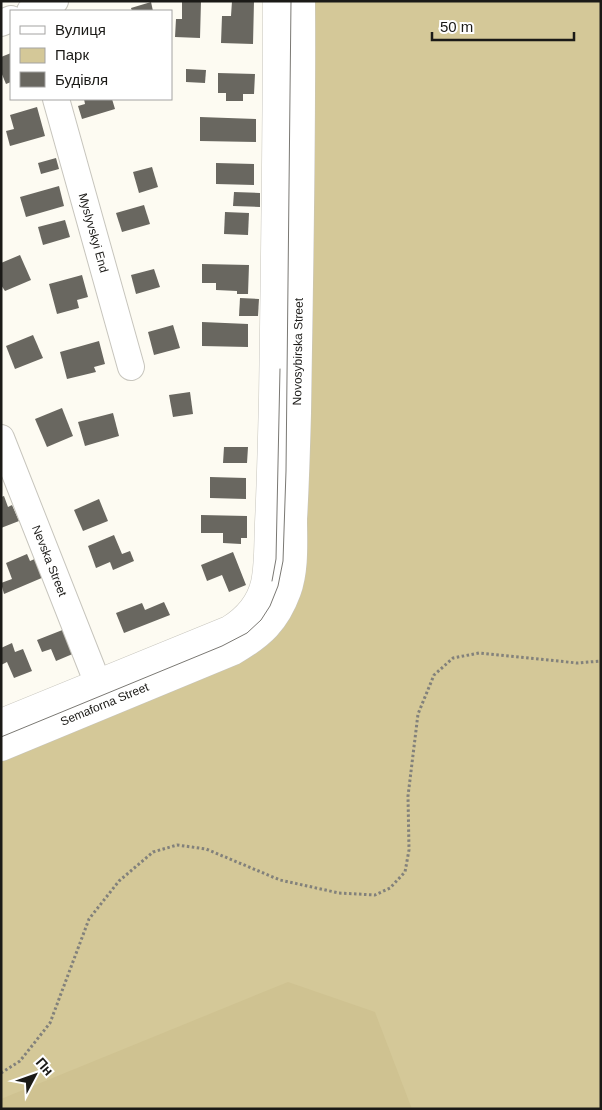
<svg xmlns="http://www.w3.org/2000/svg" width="602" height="1110" font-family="Arial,sans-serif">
	<rect width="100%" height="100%" fill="#fdfbf2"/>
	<path fill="#d4c898" d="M277,1H601V1109H1V715L223,625L265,581Z"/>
	<path fill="#cfc291" d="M288,982L375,1012L412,1109H1V1099Z"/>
	<g fill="#696760">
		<path d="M182,1H201L200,38L175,37L176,19H182Z"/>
		<path d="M232,1H254L253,44L221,43L222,16H231Z"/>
		<path d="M151,2L153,11H132L131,8Z"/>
		<path d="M11,53V82L6,84L1,72V57Z"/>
		<path d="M186,69L206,70L205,83L186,82Z"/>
		<path d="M218,73L255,74L254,94H243V101H226V93H218Z"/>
		<path d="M84,99H112L115,109L82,119L78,106L85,104Z"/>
		<path d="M37,107L45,136L10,146L6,131L14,129L10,115Z"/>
		<path d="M200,117L256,119V142L200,141Z"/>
		<path d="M56,158L59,169L41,174L38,163Z"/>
		<path d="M216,163L254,164V185L216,184Z"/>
		<path d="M152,167L158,187L139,193L133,172Z"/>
		<path d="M59,186L64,206L26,217L20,197Z"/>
		<path d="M234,192L260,193V207L233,206Z"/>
		<path d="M144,205L150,224L122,232L116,213Z"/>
		<path d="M225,212L249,213L248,235L224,234Z"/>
		<path d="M65,220L70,237L43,245L38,227Z"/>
		<path d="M20,255L31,280L5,291L1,285V263Z"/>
		<path d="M202,264L249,265L248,294H237V291L216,290V283H202Z"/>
		<path d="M154,269L160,287L136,294L131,275Z"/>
		<path d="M82,275L88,297L77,300L79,308L57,314L49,284Z"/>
		<path d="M240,298L259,299L258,316H239Z"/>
		<path d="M202,322L248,324V347L202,346Z"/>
		<path d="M173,325L180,348L154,355L148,332Z"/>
		<path d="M33,335L43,358L15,369L6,346Z"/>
		<path d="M99,341L105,364L94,367L96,372L67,379L60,352Z"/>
		<path d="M190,392L193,414L173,417L169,395Z"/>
		<path d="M62,408L73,436L47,447L35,419Z"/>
		<path d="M113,413L119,436L85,446L78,422Z"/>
		<path d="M224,447H248L247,463H223Z"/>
		<path d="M210,477L246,478V499L210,498Z"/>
		<path d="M4,496L8,507L12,505L19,521L1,528V497Z"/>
		<path d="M99,499L108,521L83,531L74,510Z"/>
		<path d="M201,515L247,516V538H241V544L223,543V533H201Z"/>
		<path d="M114,535L122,554L130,551L134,561L113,570L110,562L96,568L88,546Z"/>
		<path d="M233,552L246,585L229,592L222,575L207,581L201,565Z"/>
		<path d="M27,554L30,561L37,558L44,577L4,594L1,583L12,579L6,563Z"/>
		<path d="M164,602L170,615L124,633L116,613L142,603L145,610Z"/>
		<path d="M65,629L75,653L56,661L51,649L42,652L37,640Z"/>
		<path d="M12,643L15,652L23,649L32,671L14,678L7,662L1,665V648Z"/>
	</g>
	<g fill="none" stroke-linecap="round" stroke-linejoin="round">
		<g stroke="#c7c5bd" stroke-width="28">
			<g id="minor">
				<path d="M30,11L55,1"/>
				<path d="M1,23L11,19"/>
				<path id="s1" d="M56,99L131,367"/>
				<path id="s2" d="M1,438L98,684"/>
			</g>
		</g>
		<g stroke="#c7c5bd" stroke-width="29">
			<g id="major">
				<path d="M1,723L229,630C247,619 260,605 265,583C269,564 268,543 269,523C271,482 272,440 273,398C275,266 277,134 277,1"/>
				<path id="s3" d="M1,747L233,651C261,635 276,621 287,591C295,569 293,542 293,519C295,484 296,449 297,413C299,276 302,139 301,1"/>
			</g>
		</g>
		<path stroke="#82817b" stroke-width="3" stroke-dasharray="2.5 2.5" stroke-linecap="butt" d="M1,1073L20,1061L50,1023L89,919L119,881L153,852L177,845L206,849L280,880L339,893L375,895L390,888L405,872L409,850L408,796L418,714L434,675L453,658L479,653L577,663L601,661"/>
		<use href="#minor" stroke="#fff" stroke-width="26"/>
		<use href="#major" stroke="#fff" stroke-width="28"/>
		<g stroke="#7a7873" stroke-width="1">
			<path d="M272,581L276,559L280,369"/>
			<path d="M1,737L222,646L247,633L261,620L270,606L278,586L283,561L286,471L291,1"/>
		</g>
	</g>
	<g text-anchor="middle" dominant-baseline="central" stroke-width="4" stroke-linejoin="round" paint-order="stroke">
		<g font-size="12" fill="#1b1a17" stroke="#fff">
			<text stroke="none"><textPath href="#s1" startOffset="139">Myslyvskyi End</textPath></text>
			<text stroke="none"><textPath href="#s3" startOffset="574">Novosybirska Street</textPath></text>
			<text stroke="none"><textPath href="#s2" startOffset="132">Nevska Street</textPath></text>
			<text stroke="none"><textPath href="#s3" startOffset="112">Semaforna Street</textPath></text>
		</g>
	</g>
	<rect width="602" height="1110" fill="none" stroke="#1b1a17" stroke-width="5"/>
	<rect x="10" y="10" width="162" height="90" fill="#ffffff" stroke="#a4a3a2"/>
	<rect x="20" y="26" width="25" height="8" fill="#ffffff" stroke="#a4a3a2"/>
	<text x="55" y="35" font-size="15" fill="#1b1a17">Вулиця</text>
	<rect x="20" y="48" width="25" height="15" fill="#d4c898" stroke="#a4a3a2"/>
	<text x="55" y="60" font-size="15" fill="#1b1a17">Парк</text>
	<rect x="20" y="72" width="25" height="15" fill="#696760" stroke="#a4a3a2"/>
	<text x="55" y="85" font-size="15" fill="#1b1a17">Будівля</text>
	<g transform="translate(35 1075) rotate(49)" stroke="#ffffff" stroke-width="4" paint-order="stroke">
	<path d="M0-4L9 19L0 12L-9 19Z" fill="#1b1a17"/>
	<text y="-8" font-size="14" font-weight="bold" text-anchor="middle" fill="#1b1a17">Пн</text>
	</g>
	<path d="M432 32v8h142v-8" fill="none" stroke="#1b1a17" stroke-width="2.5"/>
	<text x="440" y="32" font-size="15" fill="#1b1a17" stroke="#ffffff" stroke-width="4" paint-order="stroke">50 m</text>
</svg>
